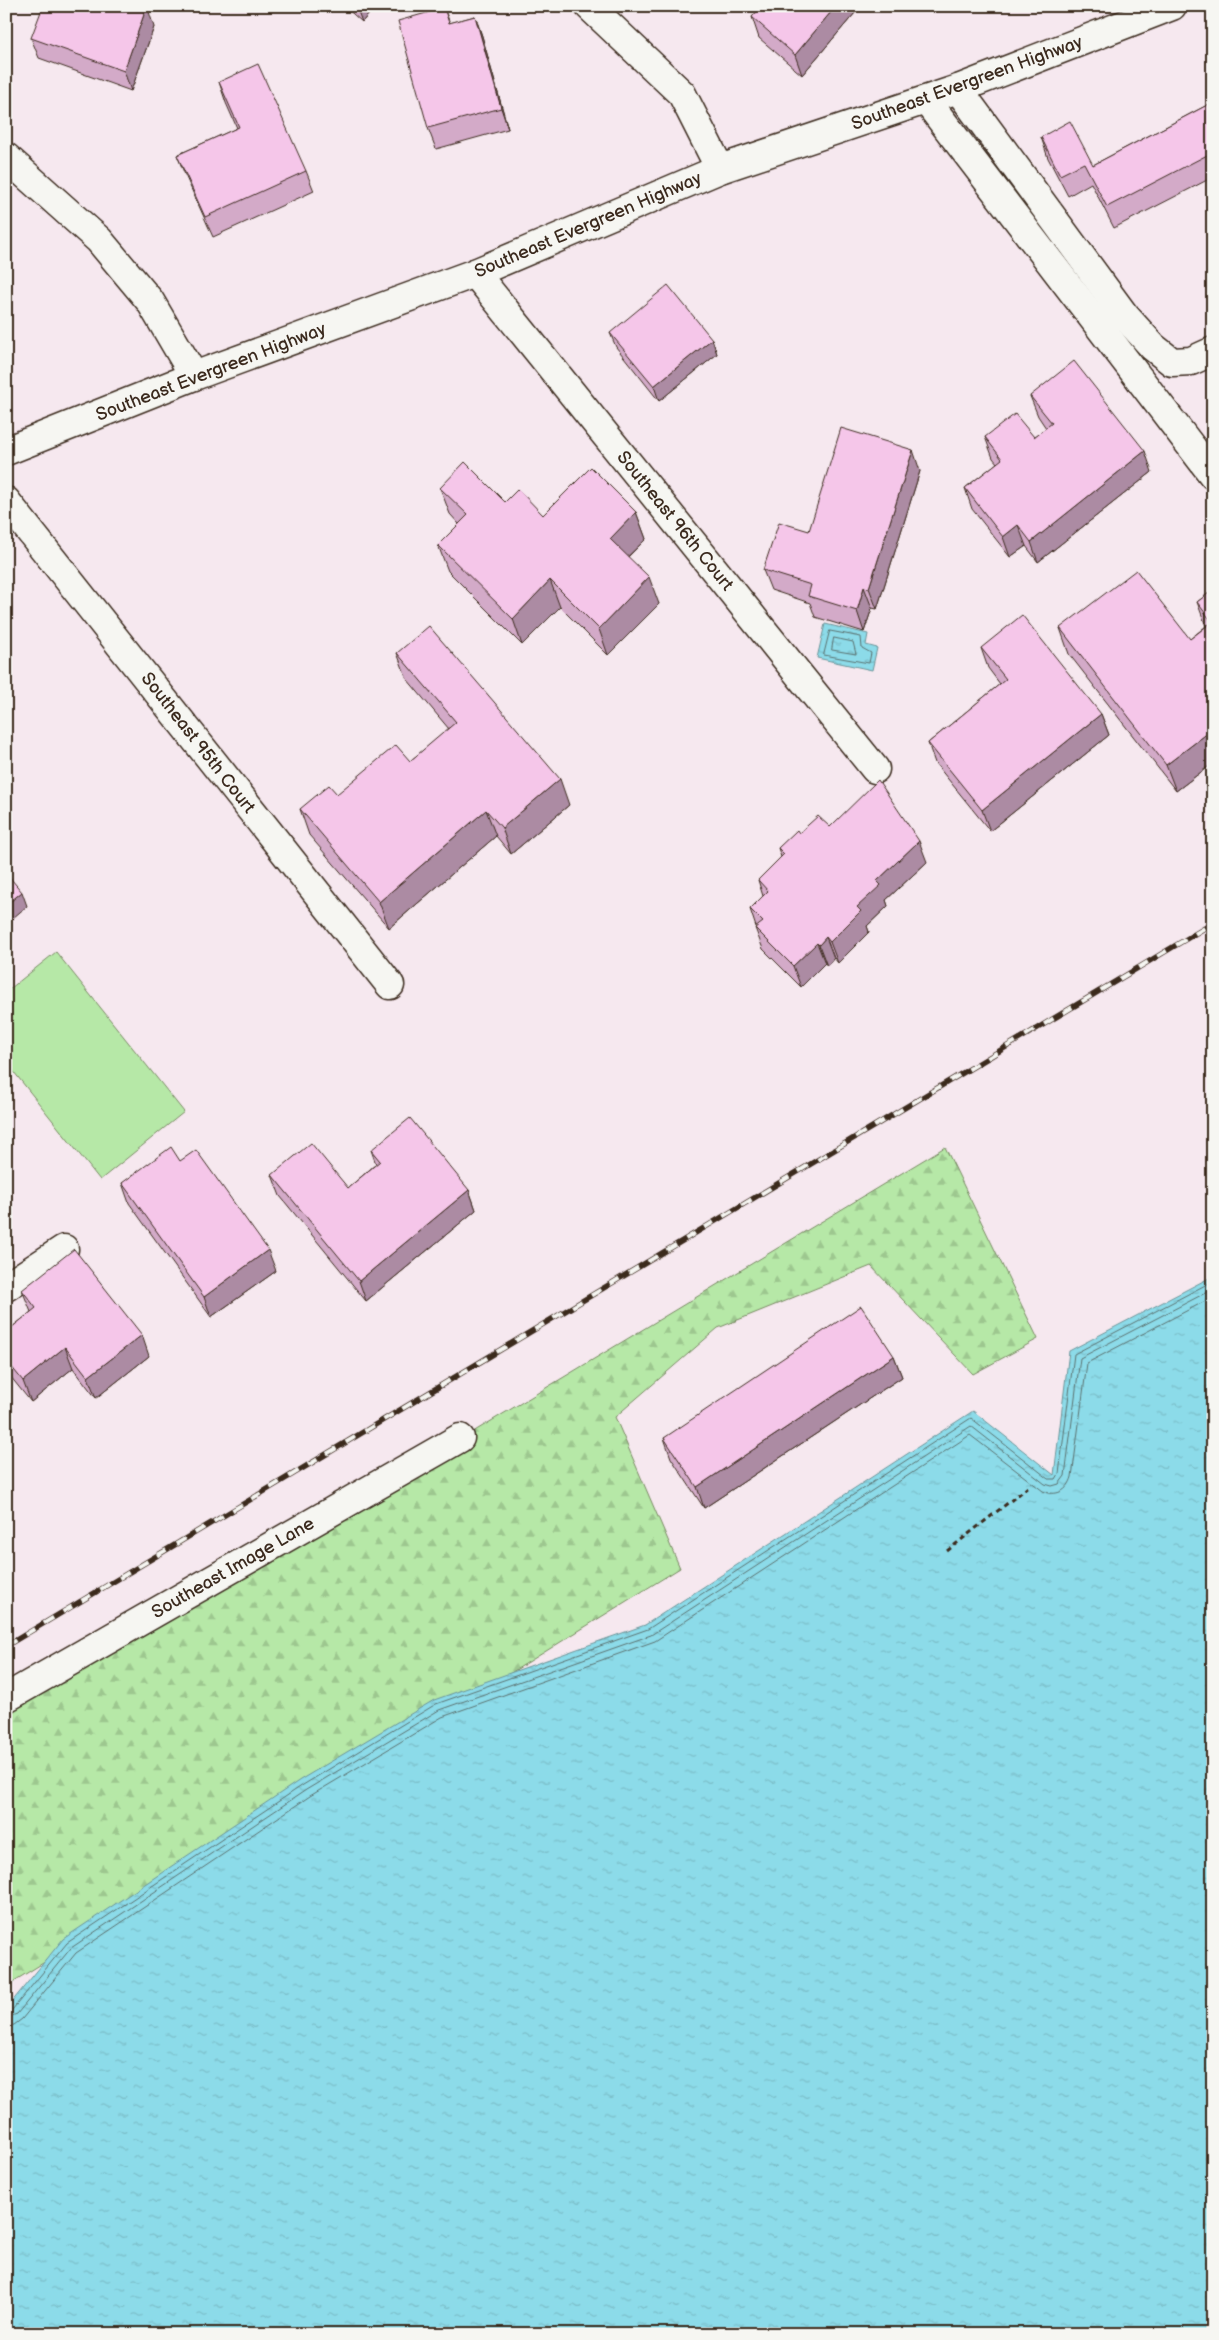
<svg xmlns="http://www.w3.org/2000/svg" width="1219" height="2340" font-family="'Balsamiq Sans',sans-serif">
	<defs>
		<pattern id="forest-firs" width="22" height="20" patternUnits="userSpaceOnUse" patternTransform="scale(1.25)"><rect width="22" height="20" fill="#b6e8a7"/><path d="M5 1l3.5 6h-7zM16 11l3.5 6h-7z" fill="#9dc78f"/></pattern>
		<pattern id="water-ripples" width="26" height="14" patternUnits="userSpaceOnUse" patternTransform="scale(1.25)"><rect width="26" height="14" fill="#8cdbe9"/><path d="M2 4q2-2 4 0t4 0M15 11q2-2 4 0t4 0" fill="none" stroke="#7abcc7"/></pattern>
	</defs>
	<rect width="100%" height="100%" fill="#f6e8ef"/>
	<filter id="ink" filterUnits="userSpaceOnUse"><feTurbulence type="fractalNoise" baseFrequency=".02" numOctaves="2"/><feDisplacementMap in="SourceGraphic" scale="10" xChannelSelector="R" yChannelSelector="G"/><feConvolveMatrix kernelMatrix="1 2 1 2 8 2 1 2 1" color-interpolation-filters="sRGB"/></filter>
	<g filter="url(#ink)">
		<path fill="url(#forest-firs)" stroke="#788962" d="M945,1147L1038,1339L973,1374L871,1266L718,1328L615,1417L680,1568L6,1986V1714Z"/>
		<path fill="#b6e8a7" stroke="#788962" d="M56,952L184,1112L100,1180L6,1062V992Z"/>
		<g fill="url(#water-ripples)" stroke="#6c9498">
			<path d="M825,624L868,634L866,645L877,648L872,670L817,658Z"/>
			<path d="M1213,1276V2334H6V2009L63,1939L300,1780L434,1700L645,1625L973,1411L1054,1475L1069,1351Z"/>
		</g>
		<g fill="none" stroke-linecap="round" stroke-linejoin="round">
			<g stroke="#5b716f" stroke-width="1">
				<path d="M830,631L861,637L862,648L871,653L869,663L824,655Z"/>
				<path d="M834,638L853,642L856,654L832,650Z"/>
				<path d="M6,2012L12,2010L67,1943L303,1785L436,1704L648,1629L971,1418L1049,1479H1056L1059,1474L1074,1354L1213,1281"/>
				<path d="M6,2018L17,2014L71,1948L306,1790L439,1710L651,1635L971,1426L1045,1484L1052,1486L1059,1484L1065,1476L1080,1358L1213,1289"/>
				<path d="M6,2026L14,2025L22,2019L76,1953L310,1796L442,1717L655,1641L970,1435L1043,1491C1056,1497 1068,1491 1072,1477L1087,1363L1213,1297"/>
			</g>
			<g stroke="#3b2a1e" stroke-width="31">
				<g id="minor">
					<path d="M589,6L682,94L720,169"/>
					<path d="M958,89L1125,316L1153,347L1172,362L1191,361L1213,351"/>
					<path d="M926,100L1213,475"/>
					<path d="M6,157L99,240L150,301L194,376"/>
					<path d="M475,273L875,769"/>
					<path d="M6,451L194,376L475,273L720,169L958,89L1172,6"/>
					<path d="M6,501L390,985"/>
					<path d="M6,1287L64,1249"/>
					<path d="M6,1698L460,1438"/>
				</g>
			</g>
			<path stroke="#3b2a1e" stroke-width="3" stroke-dasharray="5 4" stroke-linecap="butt" d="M947,1551L1028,1487"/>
			<use href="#minor" stroke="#f6f6f2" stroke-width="28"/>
			<g stroke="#3b2a1e" stroke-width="5.5">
				<path id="rail" d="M6,1646L1213,923"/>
			</g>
			<use href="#rail" stroke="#f6f6f2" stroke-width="4" stroke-dasharray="11" stroke-linecap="butt"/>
		</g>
		<g fill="#d3aac8" stroke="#3b2a1e">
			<path d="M344,6H376L362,22Z"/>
			<path d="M762,6H861L802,75L759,38L752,17Z"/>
			<path d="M444,8L450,23L475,16L482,36L508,129L436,149L428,128Z"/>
			<path d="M154,27L131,91L39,58L31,38Z"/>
			<path d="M219,82L306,171L314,191L213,237L185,175L177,155L237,128L226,103Z"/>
			<path d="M1213,102V177L1114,228L1091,183L1068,196L1048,158L1041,137L1093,165Z"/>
			<path d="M610,333L712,339L717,354L659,401L616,347Z"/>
			<path d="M1030,396L1152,472L1038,562L1026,546L1010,557L972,509L965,488L997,463L993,458L985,437H1034L1046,428L1038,416Z"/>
			<path d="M920,471L877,609L872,608L864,632L815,617L810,603L771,590L763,570L809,531Z"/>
			<path d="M440,488L505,502L543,515L636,512L646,539L628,557L659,604L608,655L560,607L522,645L448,571L438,545L459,524L450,514Z"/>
			<path d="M1213,590V763L1176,791L1069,654L1060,628L1190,639L1206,626L1197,602Z"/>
			<path d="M981,648L1101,714L1109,735L990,831L935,763L928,743L1000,684L988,668Z"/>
			<path d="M397,653L569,805L511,854L496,836L389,928L309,835L300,809L337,794L410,761L449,729L407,679Z"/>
			<path d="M830,827L927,862L886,900L888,906L867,926L869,932L838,963L834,958L827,966L825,963L801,987L763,949L755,928L756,927L750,909L763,896L758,880L781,857L778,848L799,833Z"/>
			<path d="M371,1150L469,1190L476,1210L366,1301L280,1196L272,1175L348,1188L376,1164Z"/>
			<path d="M180,1161L276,1271L211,1317L129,1203L122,1183Z"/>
			<path d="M22,1290L149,1356L96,1398L73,1368L31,1402L6,1371V1332L31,1312Z"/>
			<path d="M894,1356L902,1377L704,1508L671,1458L664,1438Z"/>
		</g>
		<g fill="#ac8ba3" stroke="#3b2a1e">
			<path d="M147,6L154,27L131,91L124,71Z"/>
			<path d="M356,6H376L362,22Z"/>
			<path d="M836,6H861L802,75L795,55Z"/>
			<path d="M475,16L482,36L508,129L501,108Z"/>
			<path d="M712,339L717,354L659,401L654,386Z"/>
			<path d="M913,450L920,471L877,609L869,588Z"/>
			<path d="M1145,451L1152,472L1038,562L1031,542Z"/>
			<path d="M636,512L646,539L619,565L610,539Z"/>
			<path d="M1018,525L1026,546L1010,557L1003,537Z"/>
			<path d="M649,577L659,604L608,655L599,629Z"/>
			<path d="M550,580L560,607L522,645L513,619Z"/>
			<path d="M864,587L872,608L864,632L857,611Z"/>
			<path d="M1101,714L1109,735L990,831L982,810Z"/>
			<path d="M1213,729V763L1176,791L1166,765Z"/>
			<path d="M560,779L569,805L511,854L502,828Z"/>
			<path d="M486,810L496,836L389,928L379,902Z"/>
			<path d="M919,841L927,862L886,900L888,906L867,926L869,932L838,963L830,942L877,881Z"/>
			<path d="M22,892L27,906L6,924V905Z"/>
			<path d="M826,937L834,958L827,966L819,945Z"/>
			<path d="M817,943L825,963L801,987L793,966Z"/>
			<path d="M469,1190L476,1210L366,1301L359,1281Z"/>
			<path d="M268,1250L276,1271L211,1317L204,1297Z"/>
			<path d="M142,1335L149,1356L96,1398L88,1377Z"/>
			<path d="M65,1347L73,1368L31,1402L23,1381Z"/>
			<path d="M894,1356L902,1377L704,1508L697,1487Z"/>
		</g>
		<g fill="#f5c6e9" stroke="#3b2a1e">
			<path d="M43,6H147L124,71L31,38Z"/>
			<path d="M762,6H836L795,55L752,17Z"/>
			<path d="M444,8L449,23L475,16L501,108L428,128L398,21Z"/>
			<path d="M258,64L306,171L205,217L177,155L239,127L219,82Z"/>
			<path d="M1213,102V152L1107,207L1084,163L1060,175L1041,137L1070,121L1093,165Z"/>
			<path d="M668,285L712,339L654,386L610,333Z"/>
			<path d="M1074,361L1145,451L1031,542L1018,525L1003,537L965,488L1002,459L985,437L1015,414L1034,437L1052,423L1030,396Z"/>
			<path d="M841,428L913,450L869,588L864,587L857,611L808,596L811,585L763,570L779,522L809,531Z"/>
			<path d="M465,462L505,502L518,489L543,515L591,467L636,512L610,539L649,577L599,629L550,580L513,619L438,545L468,515L440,488Z"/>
			<path d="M1136,570L1190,639L1212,622L1197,602L1213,590V729L1166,765L1060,628Z"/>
			<path d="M1022,615L1101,714L982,810L928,743L1006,679L981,648Z"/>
			<path d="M429,626L560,779L502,828L486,810L379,902L300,809L329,785L337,794L396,745L410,761L456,722L397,653Z"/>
			<path d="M878,780L919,841L877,881L881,885L857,907L861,911L830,942L826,937L819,945L817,943L793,966L755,928L763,922L750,909L768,891L758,880L784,854L778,848L797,830L799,833L818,816L830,827Z"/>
			<path d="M6,873L22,892L6,905Z"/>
			<path d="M410,1118L469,1190L359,1281L272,1175L311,1143L348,1188L380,1161L371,1150Z"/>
			<path d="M171,1147L180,1161L196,1150L268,1250L204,1297L122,1183Z"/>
			<path d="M74,1249L142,1335L88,1377L65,1347L23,1381L6,1360V1332L36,1308L22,1290Z"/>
			<path d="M861,1306L894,1356L697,1487L664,1438Z"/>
		</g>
	</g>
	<g text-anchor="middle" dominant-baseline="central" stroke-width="4" stroke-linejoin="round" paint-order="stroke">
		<g font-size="18" fill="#3b2a1e" stroke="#f6f6f2">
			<text transform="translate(967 83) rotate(-20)">Southeast Evergreen Highway</text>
			<text transform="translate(588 225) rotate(-23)">Southeast Evergreen Highway</text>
			<text transform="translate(211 372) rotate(-21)">Southeast Evergreen Highway</text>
			<text transform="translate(675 521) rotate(51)">Southeast 96th Court</text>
			<text transform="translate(198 743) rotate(52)">Southeast 95th Court</text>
			<text transform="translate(233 1568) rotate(-30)">Southeast Image Lane</text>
		</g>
	</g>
	<rect width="1219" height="2340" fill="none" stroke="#f6f6f2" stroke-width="25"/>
	<rect x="12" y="12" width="1194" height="2315" fill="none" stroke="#3b2a1e" stroke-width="2" filter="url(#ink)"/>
</svg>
